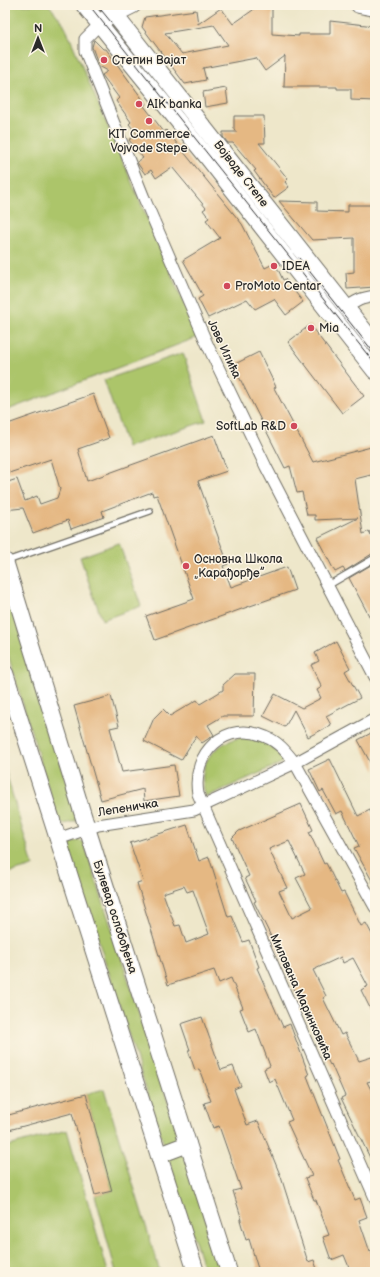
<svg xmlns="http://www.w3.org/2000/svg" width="380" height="1277" font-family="'Balsamiq Sans',sans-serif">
	<rect width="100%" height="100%" fill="#fcf5e5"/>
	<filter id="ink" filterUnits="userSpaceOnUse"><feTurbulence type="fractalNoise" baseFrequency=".025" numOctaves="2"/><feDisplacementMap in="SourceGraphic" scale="8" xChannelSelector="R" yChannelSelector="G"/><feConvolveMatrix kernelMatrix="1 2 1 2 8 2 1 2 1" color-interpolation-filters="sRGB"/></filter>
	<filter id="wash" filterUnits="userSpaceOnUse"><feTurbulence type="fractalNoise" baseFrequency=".012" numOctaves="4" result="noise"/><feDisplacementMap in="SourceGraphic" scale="16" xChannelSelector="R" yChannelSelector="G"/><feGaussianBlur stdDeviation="0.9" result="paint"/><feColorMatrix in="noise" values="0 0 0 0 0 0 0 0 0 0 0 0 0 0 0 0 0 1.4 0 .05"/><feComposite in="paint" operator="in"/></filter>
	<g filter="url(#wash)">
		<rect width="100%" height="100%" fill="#eee7ca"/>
		<g fill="#acc56b" stroke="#6c784b">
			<path d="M5,5H49L64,24L198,337L5,411Z"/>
			<path d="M183,353L206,421L127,447L104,380Z"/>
			<path d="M119,543L141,606L102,620L80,557Z"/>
			<path d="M5,583L77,815L76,821L64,824L59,823L5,645Z"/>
			<path d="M242,737C261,739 275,745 284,762L206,797C195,765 212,744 242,737Z"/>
			<path d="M5,769L33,866L5,874Z"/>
			<path d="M79,840L84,843L223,1272H205L69,849L71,843Z"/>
			<path d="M104,1089L160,1272H116L95,1195L112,1191L86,1094Z"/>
			<path d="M67,1130L108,1272H5V1147Z"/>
		</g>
		<g id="blocks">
			<g fill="#e5b883" fill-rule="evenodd">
				<path d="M253,5H272V34L299,36V34H330V21L375,26L371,70H375V101L351,100V89H337V87H284L285,56L265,71L256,58L203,68L206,80L185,84L142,27L145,17L196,10L198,24L221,8L233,24L253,10ZM214,25L228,45L182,54L165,33Z"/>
				<path d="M94,40L103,49H106L146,104L144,106L164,132L166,130L242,224L265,268L275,263L283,280L285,279L303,302L286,315L274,299L255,309L247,299L208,318L198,299L203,296L183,260L220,238L206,220L209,218L203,210L206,208L172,167L156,178L151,170L145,174L138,164L137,162L143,158L129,140L137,134L129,124L131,122L116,101L119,98L102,75L108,71L99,66L92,47Z"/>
				<path d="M226,88L228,103L205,107L203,92Z"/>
				<path d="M234,116H264L265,143H259L288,179L285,182L289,187L274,198L254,171L256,170L233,143H228L223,137V132H237L234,129Z"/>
				<path d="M279,201L317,202V211L348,212V205H375V287L347,289L346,273L354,272V238L312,240Z"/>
				<path d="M310,325L364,396L342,413L288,342Z"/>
				<path d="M259,352L276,387L274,388L313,462L375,446V474L355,479L363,534L369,531L375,543V552L345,571L343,568L335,572L317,538L358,518L315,520V515H307L302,492L297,493L290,466L285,468L233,365Z"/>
				<path d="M93,394L109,438L78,449L87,481L214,435L227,471L198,481L228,564L223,566L231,587L287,567L295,590L155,640L146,616L194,599L157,495L153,496L152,492L102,511L104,517L71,529L68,520L33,533L23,508L5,510V483L17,479L25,501L37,496L40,504L57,498L60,489L51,459L9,473L5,461V425Z"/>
				<path d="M371,565L375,573V627L349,578Z"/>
				<path d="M336,641L350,668L345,671L360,698L326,716L331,725L308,737L294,710L285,727L263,716L275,694L302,708L321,698L317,690L322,687L311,665L319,661L315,653Z"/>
				<path d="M235,674H255L254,716H223L208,725L214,735L202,743L196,736L181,760L144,741L154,718L163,709L170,716L197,700L200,704L223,690V685Z"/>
				<path d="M111,696L119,726L110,728L122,772L174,765L179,796L144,801L143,789L101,800L74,706Z"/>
				<path d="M375,731V771L358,740Z"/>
				<path d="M330,759L358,816L370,810L375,822V886L354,848L359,846L342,811L336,814L323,790L320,792L309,769Z"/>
				<path d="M301,804L313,830L309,832L324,864L326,863L341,893L344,892L361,926L366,923L375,940V1018L361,990L368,986L353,958L343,963L341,957L313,970L326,996L323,998L341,1035L345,1033L359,1061L375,1056V1080L367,1082L375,1097V1168L341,1098L345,1096L331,1064L330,1065L320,1045L324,1043L306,1006L302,1008L281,957L254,902L256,901L245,878L249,876L232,838L239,831ZM289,841L305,874L296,878L312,908L292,918L279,891L287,888L269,849Z"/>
				<path d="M187,825L199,861L209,857L228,917L232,916L243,942L249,940L259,967L257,968L283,1027L290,1024L309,1075L307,1076L340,1159L338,1160L355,1200L360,1198L367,1217L359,1220L370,1252L371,1251L375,1261V1272H351L344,1255L331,1260L323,1237L329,1235L316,1200H314L305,1178L312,1176L287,1122L292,1120L275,1079L269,1082L264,1069L270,1066L256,1029L249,1032L240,1009L243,1008L231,978L219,983L214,970L168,985L137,883L143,881L130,843ZM184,886L187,892L193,890L209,934L186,943L180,925L175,926L163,893Z"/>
				<path d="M202,1017L221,1070L233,1066L241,1086L234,1089L247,1125L258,1121L281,1177L308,1262L314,1260L318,1272H259L249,1239L246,1240L240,1220H242L233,1191L241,1189L219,1126L213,1128L204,1103L211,1101L199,1069L195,1070L188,1050H190L181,1024Z"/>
				<path d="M86,1094L112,1191L95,1195L72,1113L5,1131V1116Z"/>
			</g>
		</g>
	</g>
	<g filter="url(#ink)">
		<use href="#blocks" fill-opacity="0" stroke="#6f6d63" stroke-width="1"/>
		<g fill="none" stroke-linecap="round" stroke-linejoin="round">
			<g stroke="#6f6d63" stroke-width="8">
				<g id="lane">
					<path d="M7,561L150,511"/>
					<path d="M327,586L375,558"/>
				</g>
			</g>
			<g stroke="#6f6d63" stroke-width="13">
				<g id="street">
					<path d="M100,24L85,39V51L144,198L208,346L266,467L375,677"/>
					<path d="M346,309C355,300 363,298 375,296"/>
					<path d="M58,839L98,825L194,810L295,763L375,719"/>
					<path d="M375,907L295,763C287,753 279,742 266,737C226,719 191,753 198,794L375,1198"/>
				</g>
			</g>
			<g stroke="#6f6d63" stroke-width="18">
				<g id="secondary">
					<path d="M84,5L208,158L375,371"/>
					<path d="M107,5L375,344"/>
					<path d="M359,5L375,8"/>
					<path d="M105,19L133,5"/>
					<path d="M5,561L87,828L229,1272"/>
					<path d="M5,673L196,1272"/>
					<path d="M159,1155L188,1144"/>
				</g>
			</g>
			<use href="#lane" stroke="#fff" stroke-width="5.5"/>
			<use href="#street" stroke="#fff" stroke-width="11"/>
			<use href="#secondary" stroke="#fff" stroke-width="16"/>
			<g stroke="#2b2b2b" stroke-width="1">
				<path d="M89,5L375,364"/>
				<path d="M97,5L111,22"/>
				<path d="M299,258L375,354"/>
			</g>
		</g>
	</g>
	<g fill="#d1495b" stroke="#fcf5e5" stroke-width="1.5">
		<circle cx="104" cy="60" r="4"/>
		<circle cx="139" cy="104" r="4"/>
		<circle cx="149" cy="121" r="4"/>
		<circle cx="274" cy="266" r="4"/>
		<circle cx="227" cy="286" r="4"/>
		<circle cx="311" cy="328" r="4"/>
		<circle cx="294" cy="426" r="4"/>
		<circle cx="186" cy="566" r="4"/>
	</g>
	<g text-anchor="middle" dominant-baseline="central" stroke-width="3" stroke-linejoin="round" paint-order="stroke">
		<g font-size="12" fill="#2b2b2b" stroke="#fcf5e5" text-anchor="start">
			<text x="112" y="60">Степин Вајат</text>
			<text x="147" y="104">AIK banka</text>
			<text x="149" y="134" text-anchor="middle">KIT Commerce<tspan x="149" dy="14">Vojvode Stepe</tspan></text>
			<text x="282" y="266">IDEA</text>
			<text x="235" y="286">ProMoto Centar</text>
			<text x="319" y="328">Mia</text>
			<text x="286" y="426" text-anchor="end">SoftLab R&amp;D</text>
			<text x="194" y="559">Основна Школа<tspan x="194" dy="14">„Карађорђе”</tspan></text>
		</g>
		<g font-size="12" fill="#2b2b2b" stroke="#fcf5e5">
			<text transform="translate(241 174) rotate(52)">Војводе Степе</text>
			<text transform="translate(224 349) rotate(65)">Јове Илића</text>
			<text transform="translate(128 808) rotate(-9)">Лепеничка</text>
			<text transform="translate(115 917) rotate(72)">Булевар ослобођења</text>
			<text transform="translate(301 997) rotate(66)">Милована Маринковића</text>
		</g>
	</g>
	<rect width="380" height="1277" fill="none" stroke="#fcf5e5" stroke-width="20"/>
	<g transform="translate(38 38)" stroke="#fcf5e5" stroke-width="3" paint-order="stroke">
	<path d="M0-3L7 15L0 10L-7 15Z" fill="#2b2b2b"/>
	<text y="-6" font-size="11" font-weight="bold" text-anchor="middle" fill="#2b2b2b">N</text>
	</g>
</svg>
